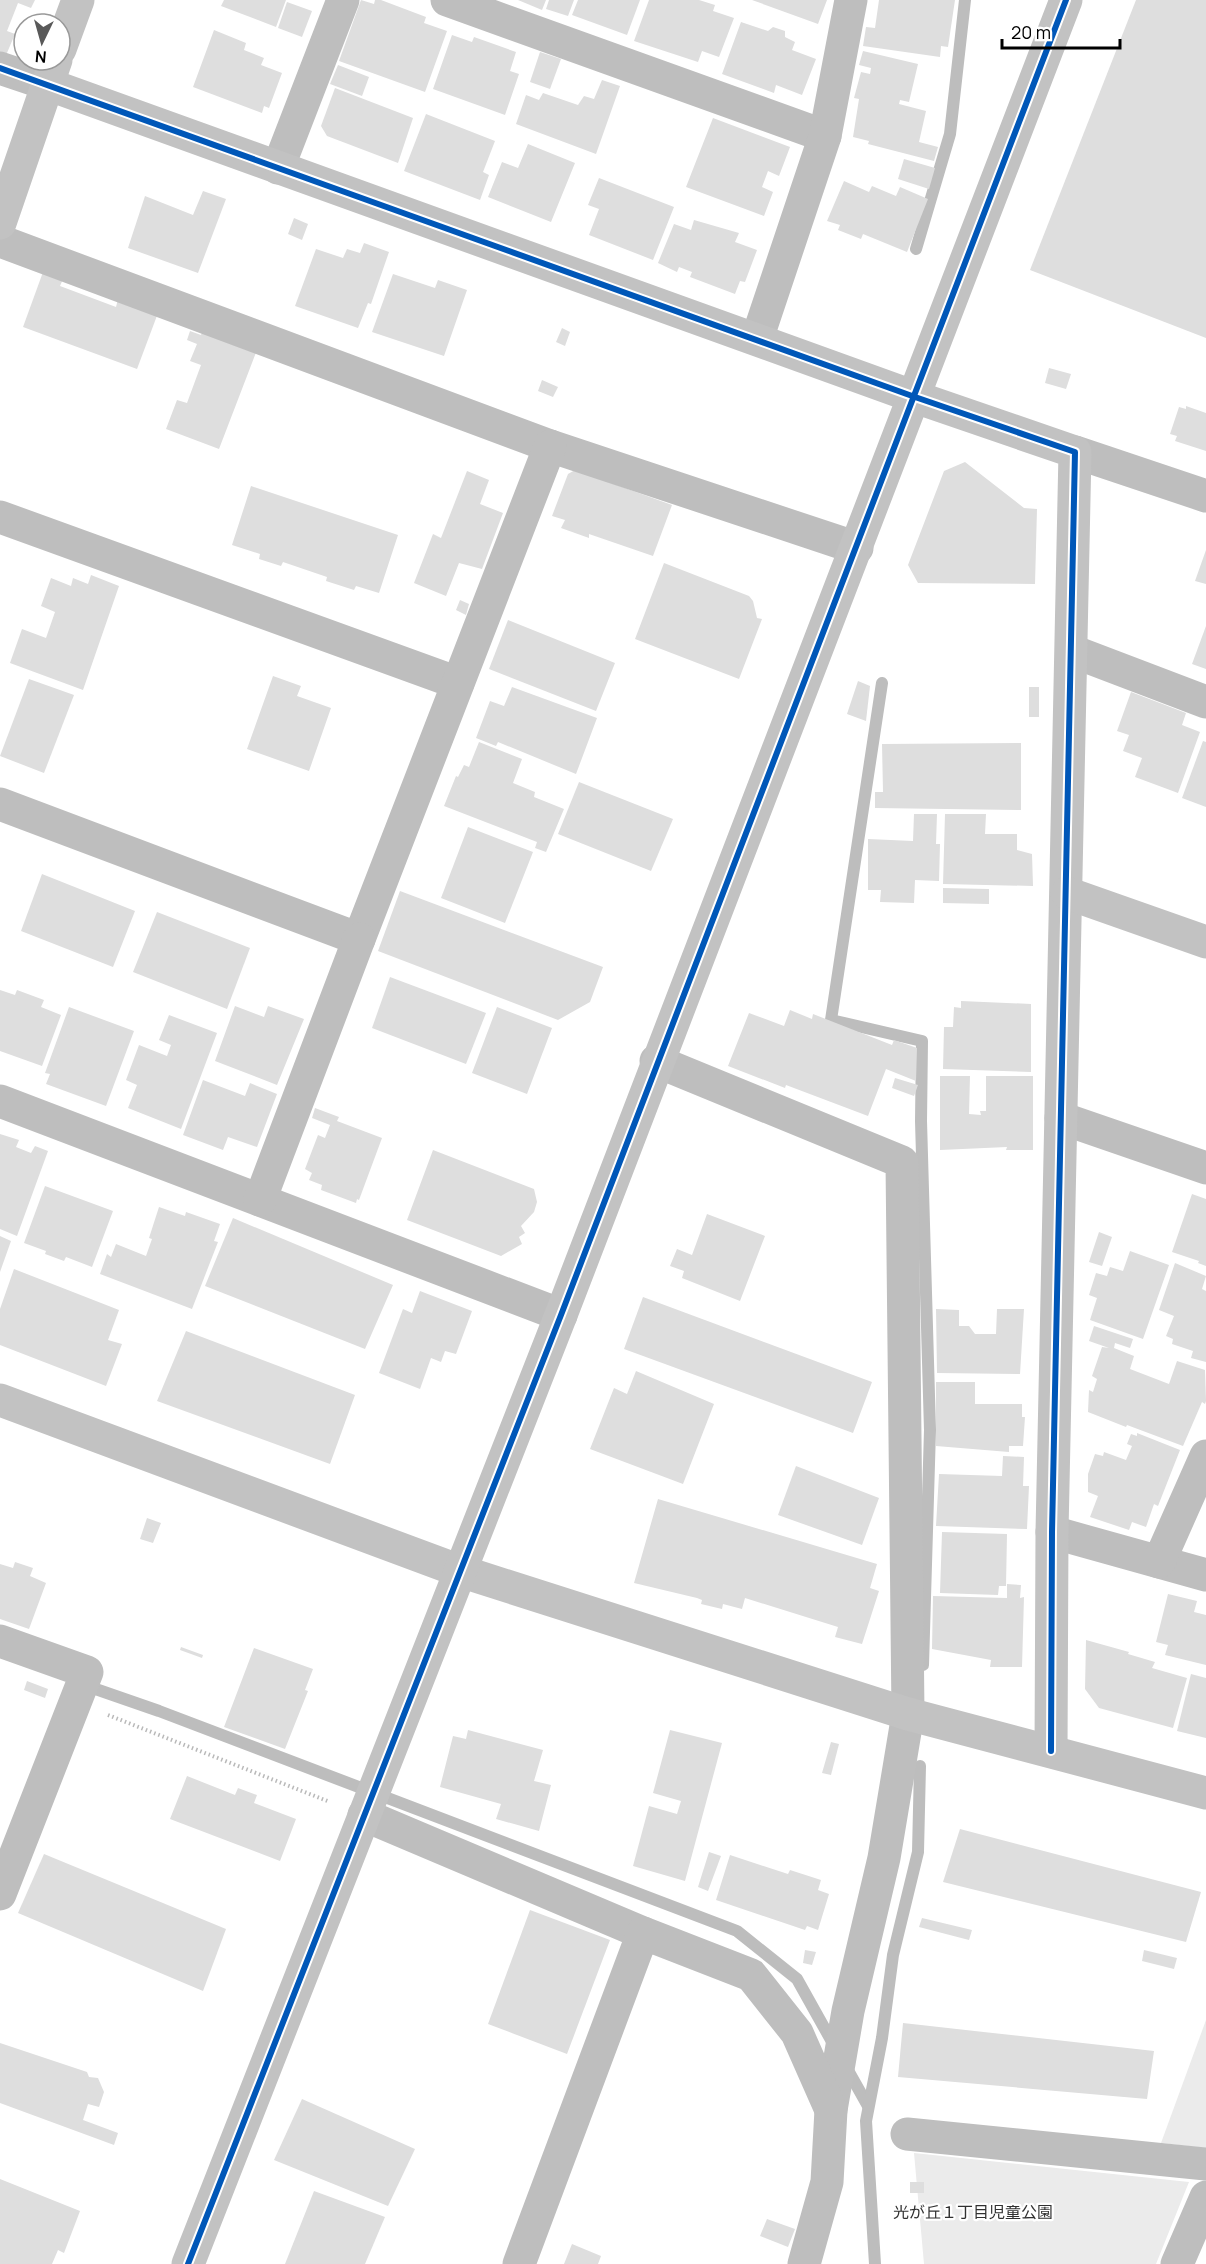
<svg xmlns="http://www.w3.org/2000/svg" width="1206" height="2264" font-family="Manrope,'Noto Sans JP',sans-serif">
	<rect width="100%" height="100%" fill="#fff"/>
	<g fill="#ebebeb">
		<path d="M1206,2020V2148L1161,2143Z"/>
		<path d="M914,2153L1189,2182L1156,2264H924Z"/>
	</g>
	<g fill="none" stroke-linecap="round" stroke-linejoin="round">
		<g stroke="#bdbdbd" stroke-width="12">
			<path d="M916,249L950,134L965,0"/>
			<path d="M882,683L831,1020L922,1041L921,1121L930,1430L923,1665"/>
			<path d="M84,1685L159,1711L737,1931L797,1979L835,2047"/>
			<path d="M845,2065L868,2106"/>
			<path d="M875,2264L866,2121L882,2038L893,1955L918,1852L920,1766"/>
		</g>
	</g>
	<g fill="#dedede">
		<path d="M0,0H35L31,8L18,3L7,31L15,34L4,60L0,58Z"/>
		<path d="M224,0H286L276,27L221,6Z"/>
		<path d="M361,0L374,4L375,0H381L426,17L424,23L447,31L425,92L339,61Z"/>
		<path d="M518,0H546L542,10Z"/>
		<path d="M549,0H574L568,16L546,9Z"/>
		<path d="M578,0H640L627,35L572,15Z"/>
		<path d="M649,0H699L715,5L713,11L734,18L719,57L702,51L698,62L634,41Z"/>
		<path d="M752,0H827L818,24Z"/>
		<path d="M879,0H955L948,47L941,46L940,57L863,46L866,27L875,28Z"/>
		<path d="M1136,0H1206V338L1030,270Z"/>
		<path d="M287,2L312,11L302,37L278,28Z"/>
		<path d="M741,22L768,31L773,27L785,31V37L795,42L792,50L816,59L802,95L776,85L774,93L722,74Z"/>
		<path d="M214,30L246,43L244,50L264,58L261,65L282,73L269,108L264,106L262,113L193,87Z"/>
		<path d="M452,35L472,42L474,37L516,52L510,71L519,74L505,115L433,89Z"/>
		<path d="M863,51L918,64L909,102L900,100L899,104L926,111L919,142L938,147L934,161L868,144L869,141L853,137L859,99L854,98L861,72L870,74L871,68L859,65Z"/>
		<path d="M540,52L561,59L550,89L530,82Z"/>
		<path d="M338,65L369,77L362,96L330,84Z"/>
		<path d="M602,80L620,86L596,154L516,124L526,95L539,100L543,93L578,105L584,96L594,99Z"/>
		<path d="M335,88L413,118L398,163L327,136L321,126Z"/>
		<path d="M426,114L495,141L483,172L489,175L480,200L404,171Z"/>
		<path d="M713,118L790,147L779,176L768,171L762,187L773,192L764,216L686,187Z"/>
		<path d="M528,144L575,163L551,222L488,197L502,162L518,168Z"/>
		<path d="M904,159L935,168L929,189L898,179Z"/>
		<path d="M599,178L674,207L653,260L589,235L599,209L588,205Z"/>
		<path d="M844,181L869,192L872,186L896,196L900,187L928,199L907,252L863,234L861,239L838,230L840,225L827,221Z"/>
		<path d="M203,191L226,199L198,273L128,248L145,196L193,215Z"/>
		<path d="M294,218L308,224L302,240L288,234Z"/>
		<path d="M694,220L739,233L735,242L757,250L745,282L740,281L735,294L690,277L692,272L679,267L677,272L658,263L674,224L691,230Z"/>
		<path d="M364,243L389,252L371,304L368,303L358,328L295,306L316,249L343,258L347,249L360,253Z"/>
		<path d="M43,272L63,279L60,286L116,307L118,299L158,313L137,369L23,327Z"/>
		<path d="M393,274L435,288L438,280L467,290L444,356L372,332Z"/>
		<path d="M562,328L570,332L565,346L556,342Z"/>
		<path d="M203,329L257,350L219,449L166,429L177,400L187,403L201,365L190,361L197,344L187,340L190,331L201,335Z"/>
		<path d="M1049,368L1071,374L1066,389L1045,383Z"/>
		<path d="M542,380L558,387L553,397L538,391Z"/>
		<path d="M1186,406L1206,413V451L1175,441L1177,436L1170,434L1179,407L1186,409Z"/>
		<path d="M965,462L1024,508L1037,509L1035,584L918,583L908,565L944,471Z"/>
		<path d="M575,470L672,505L653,556L589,534V538L561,528L565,520L552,516L568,474Z"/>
		<path d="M467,471L489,480L480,504L503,513L482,569L459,563L446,596L414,583L433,534L441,538Z"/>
		<path d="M251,486L398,535L379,593L356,586L354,590L326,581L327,577L283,562L281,566L259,559L260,554L232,545Z"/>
		<path d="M1206,550V584L1195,581Z"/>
		<path d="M664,563L749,596L753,601L757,618L762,619L739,679L635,639Z"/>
		<path d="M91,575L119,586L83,690L10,663L22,629L46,638L55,612L41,606L51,578L71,586L73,578L88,584Z"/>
		<path d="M460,600L469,604L466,615L456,610Z"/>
		<path d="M508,620L615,663L596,711L489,669Z"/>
		<path d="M1206,626V669L1192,664Z"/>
		<path d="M273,676L301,686L297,696L331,708L309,771L247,749Z"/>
		<path d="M29,679L74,695L44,773L0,756Z"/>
		<path d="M858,681L870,686L866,721L847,714Z"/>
		<path d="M512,687L597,718L576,774L498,742L496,746L476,738L490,701L504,706Z"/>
		<rect x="1029" y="687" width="10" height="30"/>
		<path d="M1131,692L1186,713L1182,725L1200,732L1178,793L1135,777L1142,758L1123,751L1129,735L1117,731Z"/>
		<path d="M1203,741L1206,742V807L1182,798Z"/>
		<path d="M479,742L522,759L513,783L535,792L534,797L564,809L546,852L535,848L537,842L444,806L456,776L458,777L464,765L469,767Z"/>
		<path d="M1021,743V810L875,808V792H883L882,744Z"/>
		<path d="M579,782L673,819L651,871L558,834Z"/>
		<path d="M914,814H937L936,844H940L939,881L915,880L914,903L880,902L881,890H868V839L913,841Z"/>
		<path d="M945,814H986L985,834H1017V850L1032,854L1033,886L943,884Z"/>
		<path d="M468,827L533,852L505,923L441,898Z"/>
		<path d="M42,874L135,911L113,967L21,931Z"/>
		<path d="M943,888L989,889V904L943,903Z"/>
		<path d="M400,891L603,967L590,1002L558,1020L378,951Z"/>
		<path d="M157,912L250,948L227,1009L133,972Z"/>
		<path d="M390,977L486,1013L466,1064L372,1028Z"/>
		<path d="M0,990L15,995L17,990L44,1000L41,1007L61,1015L42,1066L0,1051Z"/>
		<path d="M961,1001L1031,1004V1072L943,1069L944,1027H953L954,1007L961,1008Z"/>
		<path d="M235,1006L264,1017L268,1006L304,1019L277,1085L215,1061Z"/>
		<path d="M69,1007L134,1031L106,1106L46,1084L50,1074L45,1073Z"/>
		<path d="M497,1007L552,1028L527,1094L472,1073Z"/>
		<path d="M790,1010L812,1019L813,1014L892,1045L894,1040L917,1048L916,1081L886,1069L868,1116L786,1085L785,1088L728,1066L749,1013L784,1026Z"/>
		<path d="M169,1015L217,1033L181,1129L128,1108L137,1085L126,1080L139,1045L167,1056L171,1045L159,1040Z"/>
		<path d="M940,1076H970L969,1114L981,1115L980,1111H986V1076H1033V1150H1006L1007,1147L940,1150Z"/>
		<path d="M895,1078L918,1085L914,1096L892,1088Z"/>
		<path d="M203,1080L245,1096L250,1083L277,1094L257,1147L228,1137L223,1150L183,1135Z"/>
		<path d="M315,1108L339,1117L337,1121L382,1138L359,1200L357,1199L356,1203L321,1190L322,1185L309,1180L312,1173L305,1169L318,1135L325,1138L330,1125L312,1118Z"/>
		<path d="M0,1134L19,1140L16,1147L31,1153L35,1146L48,1151L17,1236L0,1229Z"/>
		<path d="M433,1150L534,1189L537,1202L534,1212L521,1226L525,1233L519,1237L522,1244L501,1256L407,1220Z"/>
		<path d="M45,1186L113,1211L92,1267L66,1257L64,1261L45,1254L46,1251L24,1243Z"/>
		<path d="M1192,1194L1206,1199V1266L1198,1263L1199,1261L1172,1252Z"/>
		<path d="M159,1207L185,1216L186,1212L220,1224L214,1241L218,1242L192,1309L100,1274L107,1254L111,1257L116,1244L146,1256L152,1239L149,1238Z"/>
		<path d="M707,1214L765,1236L740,1301L682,1278L684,1271L670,1266L677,1249L692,1255Z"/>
		<path d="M233,1218L393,1285L365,1349L205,1286Z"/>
		<path d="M1099,1232L1112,1237L1102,1266L1089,1262Z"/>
		<path d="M0,1236L11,1241L0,1272Z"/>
		<path d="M1130,1251L1169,1265L1143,1339L1090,1320L1097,1298L1089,1295L1096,1273L1107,1276L1110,1267L1123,1271Z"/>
		<path d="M1175,1263L1206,1276L1202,1289L1206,1291V1362L1191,1358L1193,1351L1172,1344L1173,1339L1166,1336L1174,1316L1159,1310Z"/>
		<path d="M14,1269L119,1310L108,1340L122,1344L106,1386L0,1345V1309Z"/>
		<path d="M420,1291L472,1311L456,1354L445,1351L441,1362L431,1358L420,1389L379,1373L403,1309L412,1313Z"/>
		<path d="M643,1297L872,1382L853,1433L624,1349Z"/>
		<path d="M936,1309L959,1310V1326H969L975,1334H996L997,1309H1024L1020,1374L937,1373Z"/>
		<path d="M1094,1326L1133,1339L1130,1348L1115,1343L1114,1348L1134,1356L1130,1369L1169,1384L1177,1361L1205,1370L1206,1401L1205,1404L1202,1402L1183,1446L1127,1425L1126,1427L1088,1412L1089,1390L1093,1392L1097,1379L1092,1376L1102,1347L1109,1348L1089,1341Z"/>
		<path d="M186,1331L355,1395L330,1464L157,1401Z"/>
		<path d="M636,1371L714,1404L683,1484L590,1449L614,1388L627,1394Z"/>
		<path d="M936,1382H975V1404H1022V1417H1025L1023,1446H1009V1452L936,1446Z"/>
		<path d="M1137,1433L1180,1450L1158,1506L1154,1504L1146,1527L1132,1522L1129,1530L1090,1517L1098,1496L1088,1492V1474L1095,1454L1103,1456L1104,1452L1126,1460L1132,1446L1127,1444L1131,1434L1137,1436Z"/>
		<path d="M1003,1456L1024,1457L1023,1486H1029L1027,1529L936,1526L939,1474L1002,1476Z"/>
		<path d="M796,1466L879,1498L862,1545L778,1515Z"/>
		<path d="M658,1499L877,1564L870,1588L879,1591L862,1644L835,1637L838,1627L745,1598L742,1609L723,1604L722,1609L701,1604L702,1600L697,1598L634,1583Z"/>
		<path d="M147,1518L161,1523L153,1543L140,1539Z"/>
		<path d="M942,1532L1007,1534L1006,1586H999L998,1595L940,1593Z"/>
		<path d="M15,1562L33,1568L30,1576L46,1583L29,1629L0,1619V1564L13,1568Z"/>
		<path d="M1007,1584L1021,1585L1020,1598L1024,1597L1022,1667H990L991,1660L932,1649L933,1596L1007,1598Z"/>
		<path d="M1168,1594L1197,1601L1194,1612L1206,1615V1665L1165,1655L1168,1645L1156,1642Z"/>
		<path d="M1086,1640L1129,1652L1128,1654L1155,1662L1152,1668L1187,1678L1173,1728L1099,1708L1085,1689Z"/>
		<path d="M181,1647L203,1655L202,1658L180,1650Z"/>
		<path d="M254,1648L313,1669L305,1690L308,1691L285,1749L224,1727Z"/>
		<path d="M1191,1674L1206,1678V1738L1177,1731Z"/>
		<path d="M27,1681L48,1689L45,1698L24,1690Z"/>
		<path d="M468,1730L543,1750L534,1781L551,1785L539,1831L496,1819L501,1804L440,1787L453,1736L466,1739Z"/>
		<path d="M670,1730L722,1743L685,1881L633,1866L649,1806L677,1814L681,1801L653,1793Z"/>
		<path d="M831,1742L839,1744L831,1775L822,1773Z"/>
		<path d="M187,1776L235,1795L238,1788L257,1795L254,1803L296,1819L280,1861L170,1819Z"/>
		<path d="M960,1829L1201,1892L1186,1942L943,1882Z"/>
		<path d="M709,1852L721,1856L708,1891L698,1887Z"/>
		<path d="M44,1854L226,1929L203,1991L18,1913Z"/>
		<path d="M730,1855L788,1874L790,1870L821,1880L818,1890L829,1894L818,1930L807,1926L805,1930L716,1900Z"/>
		<path d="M530,1910L610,1940L567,2054L488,2024Z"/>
		<path d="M922,1918L972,1930L969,1940L919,1927Z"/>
		<path d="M805,1950L816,1952L812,1965L803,1963Z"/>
		<path d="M1144,1950L1177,1958L1174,1969L1142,1961Z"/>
		<path d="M903,2023L1154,2051L1147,2099L898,2077Z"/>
		<path d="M0,2043L87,2072L89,2077L98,2078L104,2092L99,2107L88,2104L83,2120L118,2133L114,2145L0,2103Z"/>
		<path d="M302,2099L415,2149L388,2206L274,2160Z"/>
		<path d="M0,2179L80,2211L64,2253L58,2250L52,2264H0Z"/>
		<rect x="910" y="2182" width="14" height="11"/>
		<path d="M314,2191L385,2217L365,2264H285Z"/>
		<path d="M767,2219L795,2229L788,2247L760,2236Z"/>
		<path d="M572,2244L601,2256L598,2264H564Z"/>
	</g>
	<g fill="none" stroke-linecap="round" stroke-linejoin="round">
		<path stroke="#b9b9b9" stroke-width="4" stroke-dasharray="1.5 3" stroke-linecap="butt" d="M108,1715L330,1802"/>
		<g stroke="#bebebe" stroke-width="33">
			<path d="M447,0L825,136"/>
			<path d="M0,68L47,84"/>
			<path d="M278,168L343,0"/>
			<path d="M0,241L550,446L857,548"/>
			<path d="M757,339L825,136L851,0"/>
			<path d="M1075,452L1206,496"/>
			<path d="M0,517L458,683"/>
			<path d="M1072,651L1206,702"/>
			<path d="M0,804L359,939L550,446"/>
			<path d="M656,1061L902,1162L908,1714L884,1858L848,2011L831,2110L827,2182L804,2264"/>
			<path d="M0,1101L561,1315"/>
			<path d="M1061,1118L1206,1168"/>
			<path d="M260,1200L359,939"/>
			<path d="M1052,1532L1206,1575"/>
			<path d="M1159,1562L1206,1456"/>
			<path d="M0,1641L87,1672L0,1894"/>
			<path d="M364,1815L643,1933"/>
			<path d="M907,2134L1206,2164"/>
			<path d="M519,2264L643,1933L751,1975L797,2033L831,2110"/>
			<path d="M1177,2264L1206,2197"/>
		</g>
		<g stroke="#c2c2c2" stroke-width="33">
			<path d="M60,49L78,0"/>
			<path d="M47,84L915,397L1075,452L1052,1532L1051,1751"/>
			<path d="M0,223L56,60"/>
			<path d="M1067,893L1206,942"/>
			<path d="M0,1400L460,1571L908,1714L1206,1793"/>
			<path d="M188,2264L561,1315L1066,0"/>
		</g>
		<g stroke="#fff" stroke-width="10">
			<g id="cycleway">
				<path d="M0,68L915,397L1075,452L1052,1532L1051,1751"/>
				<path d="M188,2264L561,1315L1066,0"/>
			</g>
		</g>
		<use href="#cycleway" stroke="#0057b8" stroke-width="6"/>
	</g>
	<g text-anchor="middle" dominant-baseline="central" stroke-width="4.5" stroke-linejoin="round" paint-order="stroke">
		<g font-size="16" fill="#313131" stroke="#fff">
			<text x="973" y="2212">光が丘１丁目児童公園</text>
		</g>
	</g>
	<g transform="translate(42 42) rotate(185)"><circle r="28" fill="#ffffff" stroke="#999999" stroke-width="1.5"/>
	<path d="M0-4.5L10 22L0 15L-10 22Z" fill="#595959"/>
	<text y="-9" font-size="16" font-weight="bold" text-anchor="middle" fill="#000000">N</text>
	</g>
	<path d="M1002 39v9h118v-9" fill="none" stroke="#000000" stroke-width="3"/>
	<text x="1011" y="39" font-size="18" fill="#000000" stroke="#ffffff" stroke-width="4.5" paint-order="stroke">20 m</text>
</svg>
